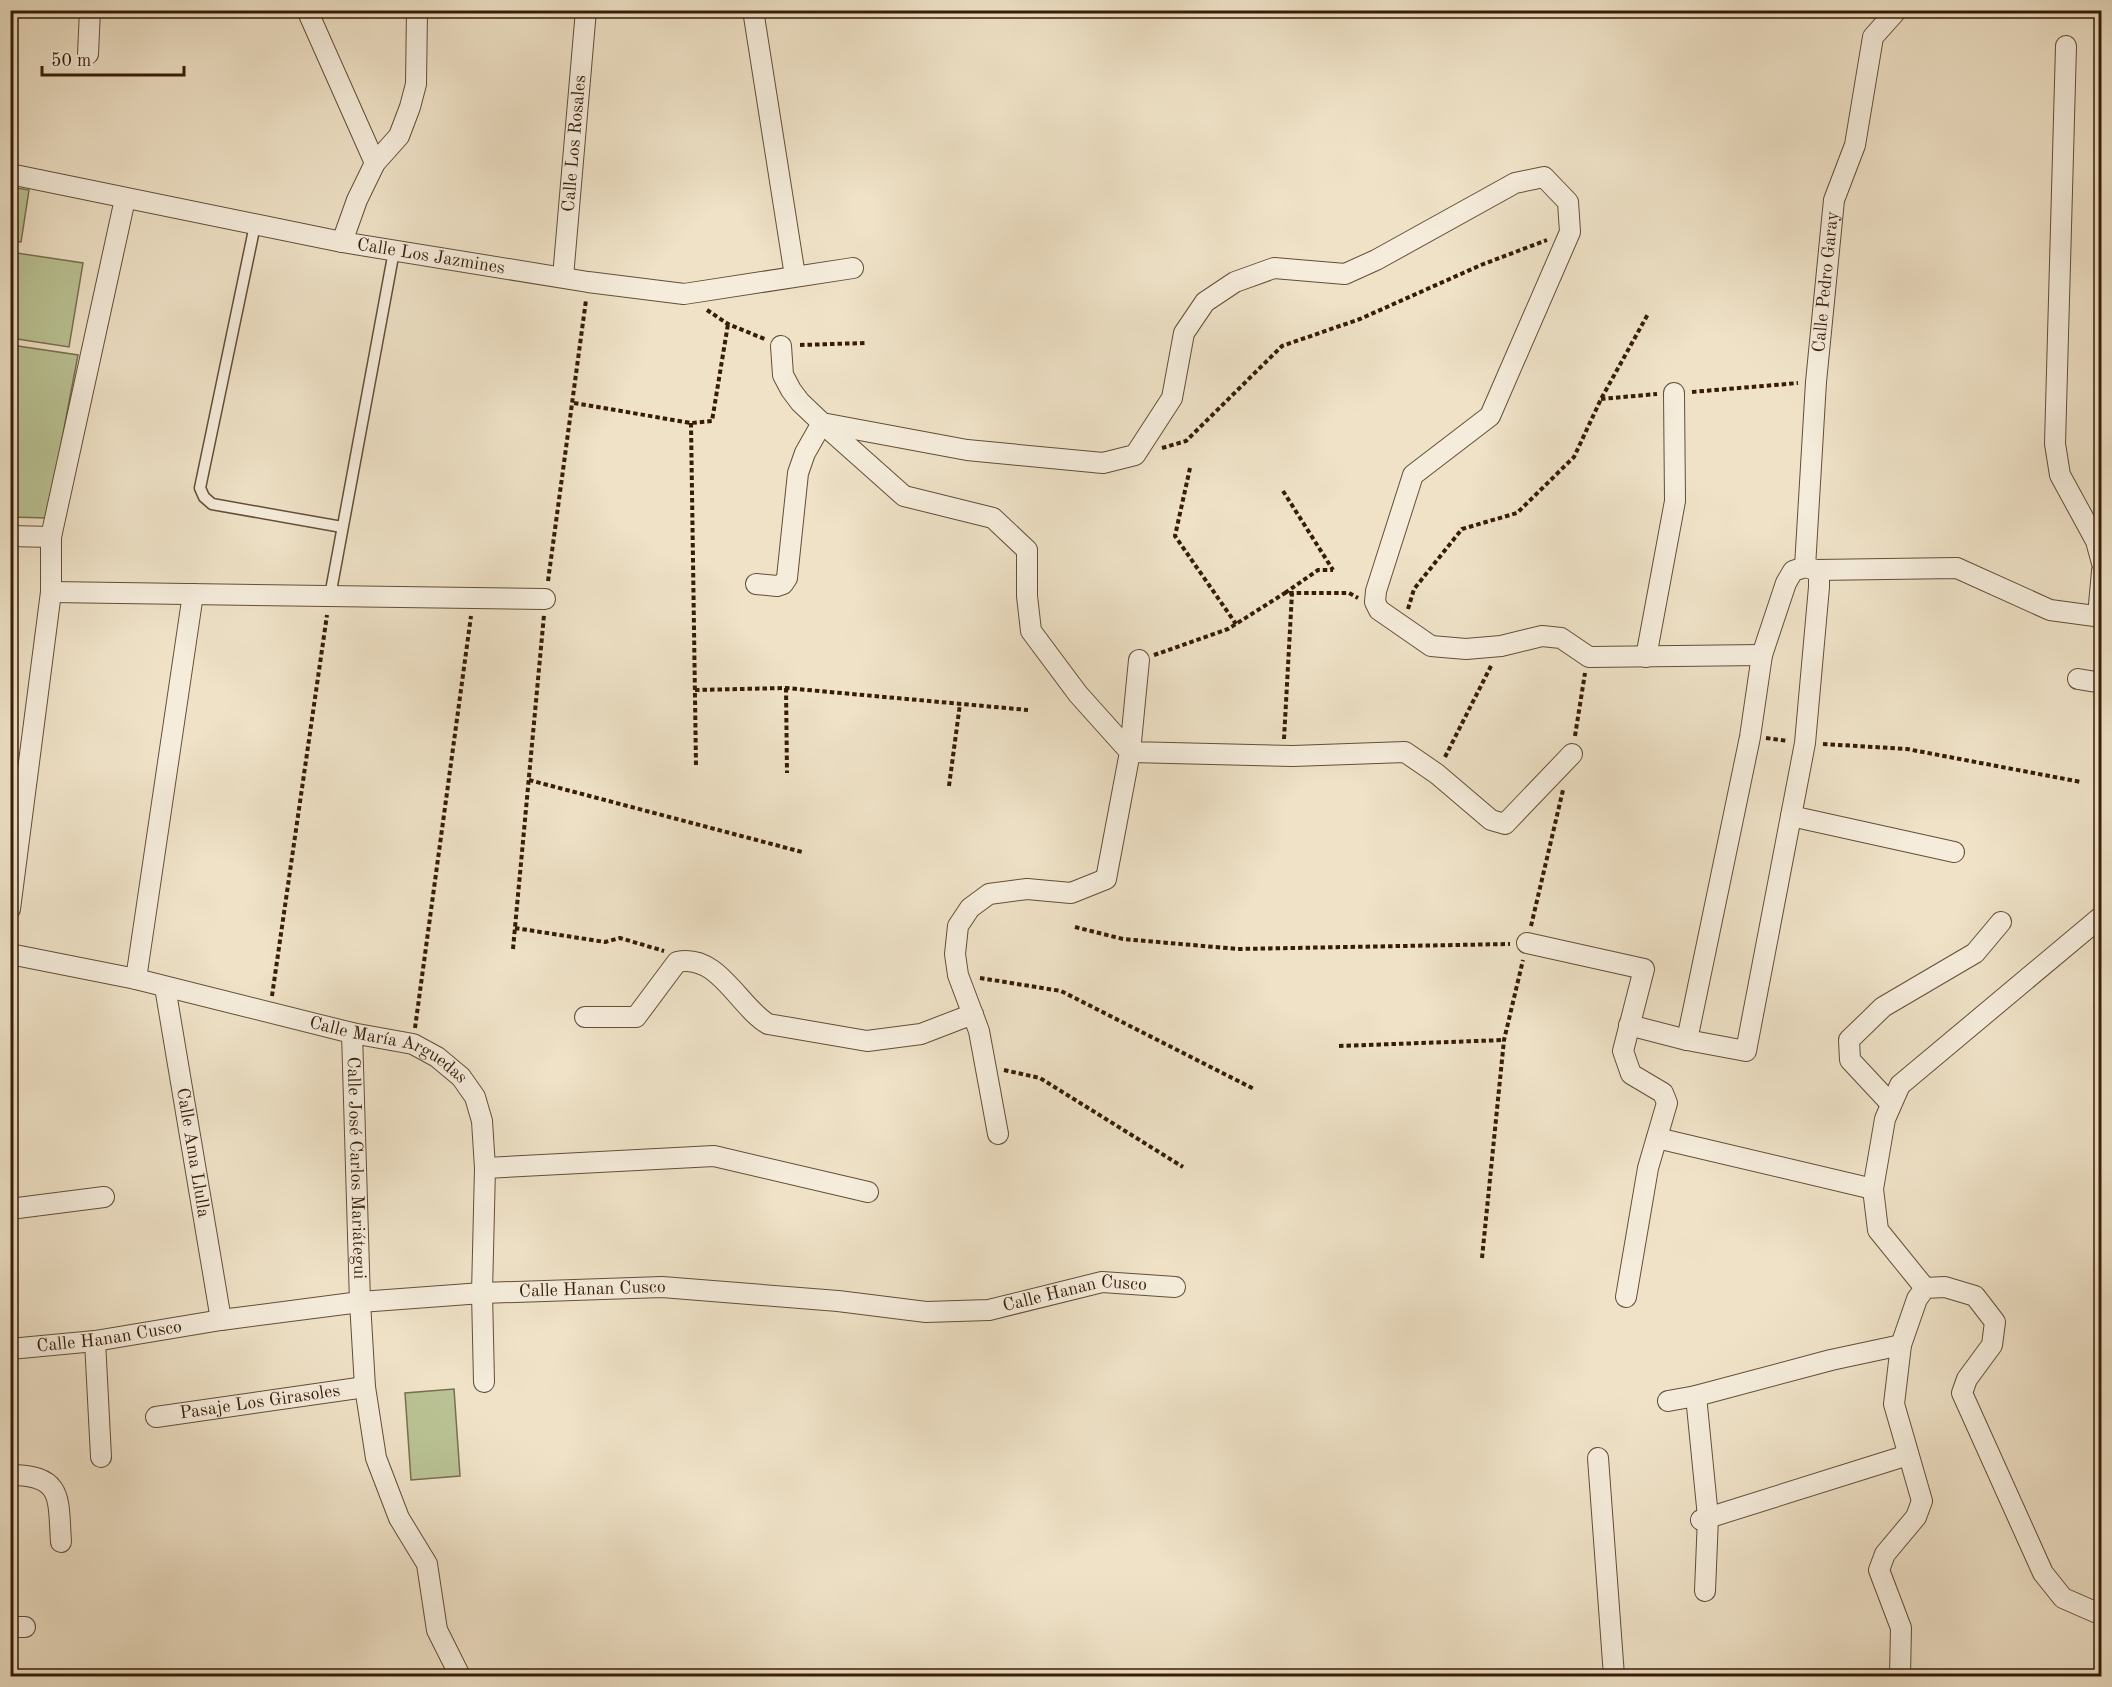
<svg xmlns="http://www.w3.org/2000/svg" width="2112" height="1687" font-family="'Old Standard TT',serif">
	<rect width="100%" height="100%" fill="#efe2c7"/>
	<filter id="stains"><feTurbulence type="fractalNoise" baseFrequency=".00333" numOctaves="4"/><feColorMatrix values="0 0 0 0 .2 0 0 0 0 .09 0 0 0 0 .02 0 0 0 .5 -.17"/></filter>
	<radialGradient id="worn" r=".72"><stop offset=".6" stop-color="#630" stop-opacity="0"/><stop offset="1" stop-color="#630" stop-opacity=".3"/></radialGradient>
	<g fill="#bac395" stroke="#78704e" stroke-width="1.5">
		<path d="M11,187L29,190L21,242L11,241Z"/>
		<path d="M10,252L83,263L69,347L11,338Z"/>
		<path d="M11,345L78,355L47,518L11,517Z"/>
		<path d="M454,1389L460,1476L411,1480L405,1393Z"/>
	</g>
	<g fill="none" stroke-linecap="round" stroke-linejoin="round">
		<g stroke="#644e38" stroke-width="13">
			<g id="lane">
				<path d="M255,225L200,488L204,497L212,504L342,527"/>
				<path d="M330,596L394,251"/>
			</g>
		</g>
		<g stroke="#644e38" stroke-width="22">
			<g id="street">
				<path d="M307,10L375,163"/>
				<path d="M753,10L795,276"/>
				<path d="M2066,46L2055,444L2060,475L2096,541L2102,563"/>
				<path d="M88,54L90,10"/>
				<path id="s1" d="M10,174L342,242L588,282L684,294L853,268"/>
				<path d="M342,242L357,200L375,163L399,136L410,107L416,84L417,10"/>
				<path id="s2" d="M563,277L586,10"/>
				<path d="M781,346L783,375L791,390L800,402L822,423L967,450L1103,463L1135,455L1172,398L1184,333L1205,302L1235,282L1274,268L1345,274L1376,260L1515,183L1544,177L1568,202L1570,232L1490,416L1413,475L1376,591L1375,602L1379,610L1431,646L1466,649L1501,646L1542,636L1561,638L1589,657L1762,655"/>
				<path d="M10,536L51,537"/>
				<path id="s3" d="M1805,567L1816,382L1834,200L1855,145L1873,37L1897,10"/>
				<path d="M756,584L777,586L783,584L787,578L798,473L805,453L822,423L904,496L993,518L1027,550V596L1031,631L1078,694L1130,752L1106,879L1071,893L1027,889L989,894L970,908L958,926L955,954L958,975L979,1031L998,1134"/>
				<path d="M51,592L545,599"/>
				<path d="M2098,616L2102,571"/>
				<path d="M1646,657L1675,501L1674,393"/>
				<path d="M1139,660L1130,752L1293,756L1405,752L1437,774L1491,820L1505,824L1572,754"/>
				<path d="M2078,679L2102,683"/>
				<path d="M1791,816L1954,852"/>
				<path d="M10,909L51,592V537L125,199"/>
				<path d="M1527,943L1644,969L1623,1051L1631,1074L1663,1093L1667,1103L1648,1168L1626,1297"/>
				<path id="s4" d="M10,954L136,979L352,1033L413,1044L437,1057L461,1077L475,1097L482,1121L485,1168L482,1293L484,1382"/>
				<path d="M136,979L193,594"/>
				<path id="s5" d="M165,987L221,1320"/>
				<path d="M585,1017H636L677,962C718,953 738,1006 768,1024L867,1041L921,1034L973,1014"/>
				<path d="M1629,1025L1687,1040L1746,1051L1805,743L1819,587V577L1816,570"/>
				<path id="s6" d="M352,1033L360,1302L365,1387L376,1458L399,1518L427,1564L437,1630L460,1676"/>
				<path d="M1687,1040L1750,737L1762,655L1786,583L1793,571L1805,567L1816,570L1957,568L2050,610L2102,617"/>
				<path d="M1891,1104L1850,1060L1849,1040L1883,1007L1975,953L2001,922"/>
				<path d="M1657,1138L1873,1189"/>
				<path d="M485,1168L714,1156L868,1192"/>
				<path d="M10,1209L104,1197"/>
				<path d="M1925,1288L1878,1230L1873,1189L1885,1119L1900,1085L2102,916"/>
				<path d="M95,1341L101,1457"/>
				<path id="s7" d="M10,1349L95,1341L221,1320L360,1302L482,1293L662,1287L838,1301L926,1312L989,1310L1102,1282L1175,1287"/>
				<path d="M1696,1396L1708,1517L1705,1591"/>
				<path d="M1668,1401L1696,1396L1831,1360L1901,1345"/>
				<path id="s8" d="M156,1417L365,1387"/>
				<path d="M1598,1458L1614,1676"/>
				<path d="M10,1475C64,1475 58,1499 61,1542"/>
				<path d="M1701,1520L1908,1455"/>
				<path d="M10,1627H25"/>
				<path d="M1900,1676L1901,1628L1879,1570L1885,1554L1916,1517L1922,1501L1894,1404L1901,1345L1917,1299L1925,1288L1945,1287L1975,1296L1995,1322L1992,1345L1967,1379L1962,1393L2043,1573L2063,1598L2102,1615"/>
			</g>
		</g>
		<g stroke="#361c08" stroke-width="4" stroke-dasharray="4.5 3" stroke-linecap="butt">
			<path d="M707,310L728,324L767,340"/>
			<path d="M800,345L865,343"/>
			<path d="M1692,392L1798,383"/>
			<path d="M1601,399L1657,394"/>
			<path d="M574,403L691,423L712,421L728,324"/>
			<path d="M691,423L696,766"/>
			<path d="M1162,448L1186,441L1282,346L1360,319L1481,265L1547,240"/>
			<path d="M1190,468L1175,536L1236,624"/>
			<path d="M1283,491L1333,570"/>
			<path d="M548,581L586,300"/>
			<path d="M1285,593L1318,570H1333"/>
			<path d="M1408,609L1414,589L1462,529L1517,513L1574,457L1601,399L1648,314"/>
			<path d="M1154,655L1228,629L1285,593H1349L1358,598"/>
			<path d="M786,688L787,773"/>
			<path d="M695,690L786,688L1028,710"/>
			<path d="M1575,736L1585,673"/>
			<path d="M1766,738L1788,741"/>
			<path d="M1284,739L1292,593"/>
			<path d="M1823,744L1907,749L2081,782"/>
			<path d="M1445,757L1492,664"/>
			<path d="M529,780L802,852"/>
			<path d="M949,786L960,704"/>
			<path d="M1531,926L1563,790"/>
			<path d="M1075,927L1123,939L1238,949L1510,944"/>
			<path d="M515,928L605,942L620,938L664,951"/>
			<path d="M513,949L544,615"/>
			<path d="M980,978L1061,991L1254,1089"/>
			<path d="M272,996L327,615"/>
			<path d="M415,1028L471,616"/>
			<path d="M1339,1046L1504,1040"/>
			<path d="M1004,1070L1040,1078L1183,1167"/>
			<path d="M1482,1258L1504,1040L1523,960"/>
		</g>
		<use href="#lane" stroke="#f5ecdb" stroke-width="10"/>
		<use href="#street" stroke="#f5ecdb" stroke-width="20"/>
	</g>
	<g text-anchor="middle" dominant-baseline="central" stroke-width="5" stroke-linejoin="round" paint-order="stroke">
		<g font-size="18" fill="#361c08" stroke="#f5ecdb">
			<text stroke="none"><textPath href="#s2" startOffset="134">Calle Los Rosales</textPath></text>
			<text stroke="none"><textPath href="#s1" startOffset="429">Calle Los Jazmines</textPath></text>
			<text stroke="none"><textPath href="#s3" startOffset="286">Calle Pedro Garay</textPath></text>
			<text stroke="none"><textPath href="#s4" startOffset="392">Calle María Arguedas</textPath></text>
			<text stroke="none"><textPath href="#s5" startOffset="168">Calle Ama Llulla</textPath></text>
			<text stroke="none"><textPath href="#s6" startOffset="135">Calle José Carlos Mariátegui</textPath></text>
			<text stroke="none"><textPath href="#s7" startOffset="586">Calle Hanan Cusco</textPath></text>
			<text stroke="none"><textPath href="#s7" startOffset="1072">Calle Hanan Cusco</textPath></text>
			<text stroke="none"><textPath href="#s7" startOffset="100">Calle Hanan Cusco</textPath></text>
			<text stroke="none"><textPath href="#s8" startOffset="105">Pasaje Los Girasoles</textPath></text>
		</g>
	</g>
	<rect width="2112" height="1687" fill="none" stroke="#efe2c7" stroke-width="36"/>
	<rect x="12" y="12" width="2088" height="1663" fill="none" stroke="#361c08" stroke-width="3"/>
	<rect x="18" y="18" width="2076" height="1651" fill="none" stroke="#361c08" stroke-width="1.5"/>
	<path d="M42 66v9h142v-9" fill="none" stroke="#361c08" stroke-width="3"/>
	<text x="51" y="66" font-size="18" fill="#361c08" stroke="#f5ecdb" stroke-width="4.5" paint-order="stroke">50 m</text>
	<rect width="100%" height="100%" filter="url(#stains)"/>
	<rect width="100%" height="100%" fill="url(#worn)"/>
</svg>
